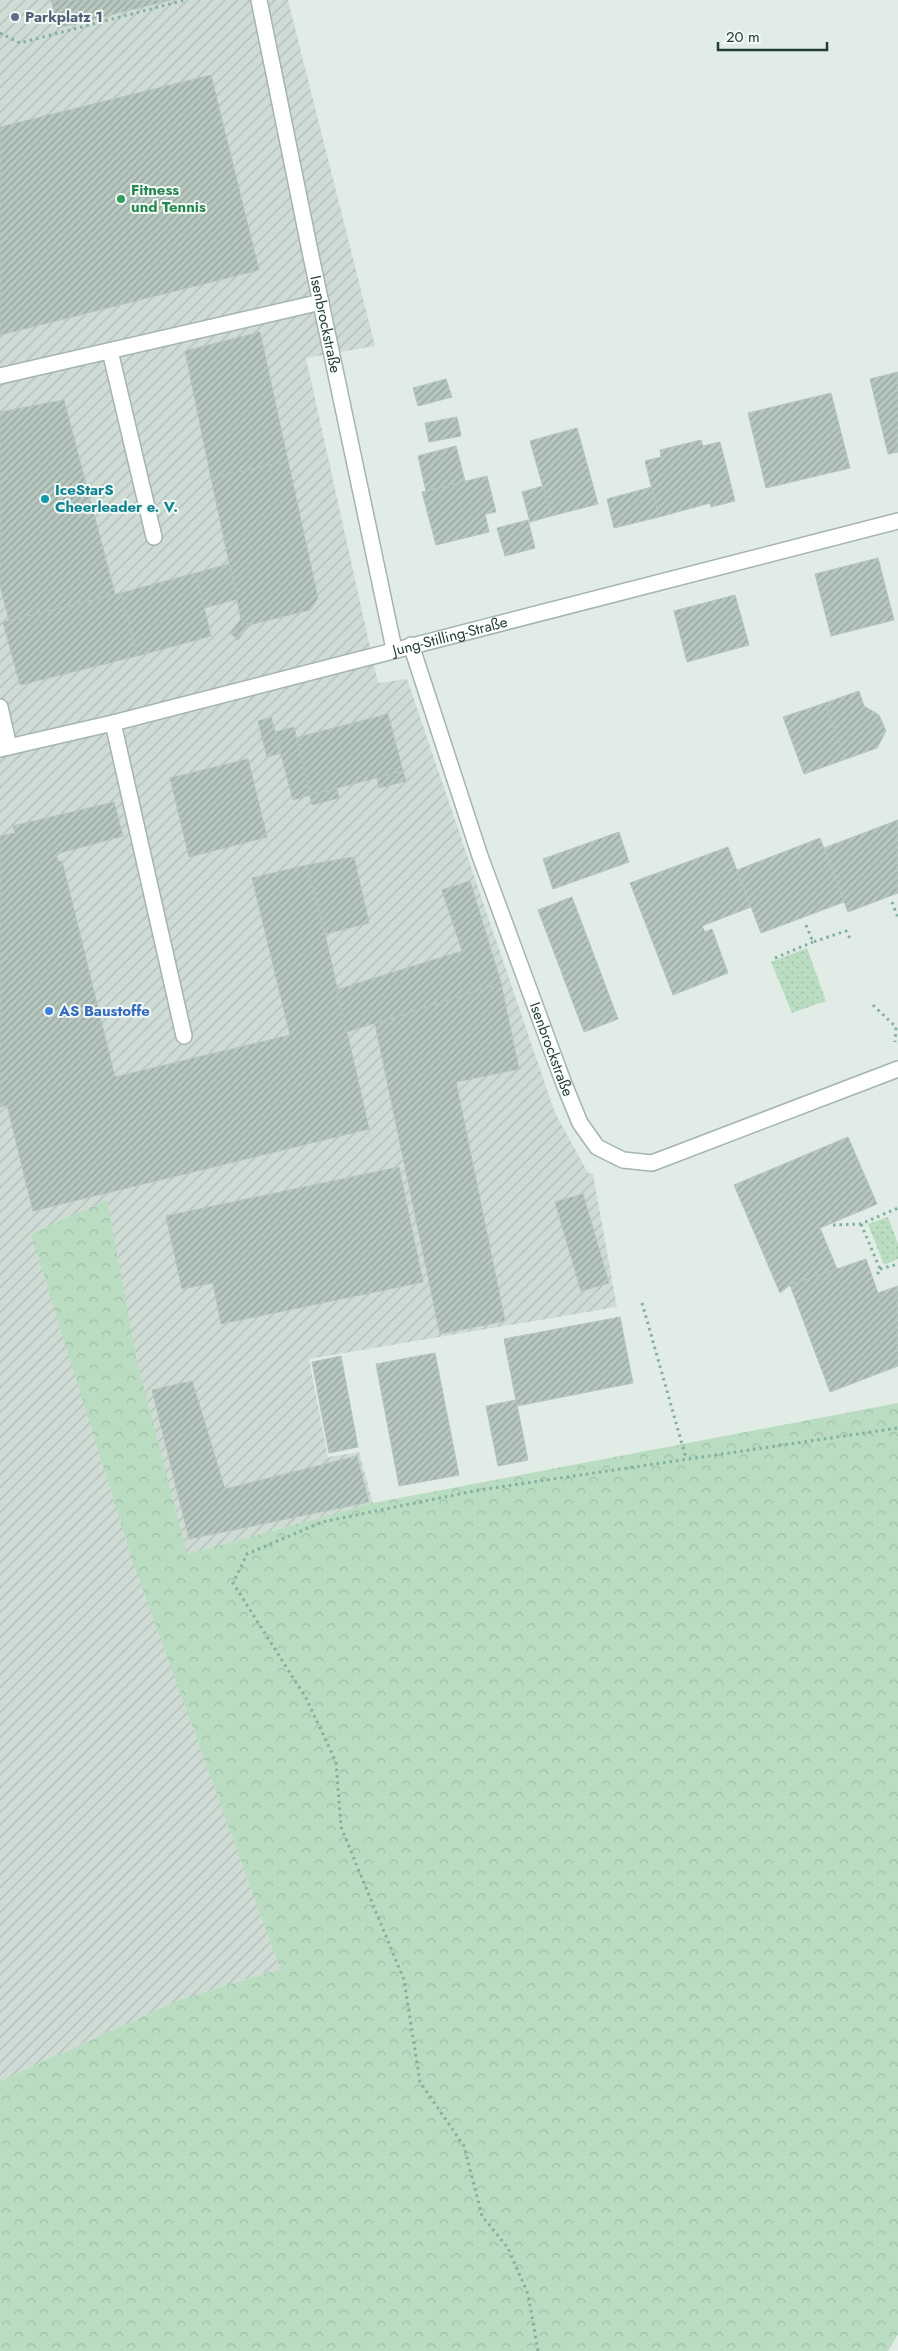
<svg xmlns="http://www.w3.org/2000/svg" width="898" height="2351" font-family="Jost,sans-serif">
	<defs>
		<pattern id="industrial-furrows" width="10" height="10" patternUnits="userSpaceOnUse" patternTransform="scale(1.25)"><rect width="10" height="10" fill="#cfdcd5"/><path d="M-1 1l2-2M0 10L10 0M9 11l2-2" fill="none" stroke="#b1beb7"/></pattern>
		<pattern id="forest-crowns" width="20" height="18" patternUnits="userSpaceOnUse" patternTransform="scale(1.25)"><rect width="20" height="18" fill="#baddc2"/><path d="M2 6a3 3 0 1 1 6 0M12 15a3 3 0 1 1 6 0" fill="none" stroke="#a0bfa7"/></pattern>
		<pattern id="park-dots" width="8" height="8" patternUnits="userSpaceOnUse" patternTransform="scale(1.25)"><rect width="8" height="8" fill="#baddc2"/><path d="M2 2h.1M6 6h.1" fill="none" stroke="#a0bfa7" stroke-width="1.8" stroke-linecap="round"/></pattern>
		<pattern id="building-hatch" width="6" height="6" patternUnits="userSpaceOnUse" patternTransform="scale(1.25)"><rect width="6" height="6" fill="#b6c7bf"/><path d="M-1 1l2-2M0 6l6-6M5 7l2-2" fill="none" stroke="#94a39c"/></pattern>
	</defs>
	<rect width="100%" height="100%" fill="#e1ece7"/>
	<path fill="url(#industrial-furrows)" d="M0,0H288L375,346L306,358L378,683L407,679L555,1113L588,1173L593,1174L617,1307L309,1359L328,1457L359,1452L373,1503L187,1554L139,1575L280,1969L179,2000L0,2081Z"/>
	<path fill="url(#forest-crowns)" d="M107,1200L137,1361L187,1554L373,1503L898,1403V2334L888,2351H0V2081L179,2000L280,1969L132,1559L31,1234Z"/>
	<g fill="url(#park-dots)">
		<path d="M807,948L826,1001L792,1013L771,962Z"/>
		<path d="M888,1217L898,1244V1259L884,1265L868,1224Z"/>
	</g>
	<g fill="url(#building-hatch)" stroke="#b3c5bd">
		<path d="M51,0H171L58,28Z"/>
		<path d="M211,75L259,270L0,335V127Z"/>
		<path d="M260,332L288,461L211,478L185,351Z"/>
		<path d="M898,372V452L888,454L870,379Z"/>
		<path d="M446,379L452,397L418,406L413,388Z"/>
		<path d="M831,393L850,468L766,488L748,413Z"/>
		<path d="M64,400L115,594L9,621L0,585V412Z"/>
		<path d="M457,417L461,436L429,442L425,423Z"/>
		<path d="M577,428L598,504L551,516L530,441Z"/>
		<path d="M701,440L703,446L720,442L735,501L711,507L710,503L659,517L645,461L661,457L660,450Z"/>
		<path d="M456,446L465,481L426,491L418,456Z"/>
		<path d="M288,461L318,598L310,610L249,625L241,619L211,478Z"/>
		<path d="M487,476L496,512L485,514L489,532L436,545L422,492Z"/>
		<path d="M543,486L551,516L530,522L522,492Z"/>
		<path d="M652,487L659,517L614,528L607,499Z"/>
		<path d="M528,520L535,548L505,556L497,528Z"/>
		<path d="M878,558L894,620L831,636L815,574Z"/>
		<path d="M229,564L238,599L204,608L196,573Z"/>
		<path d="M196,573L211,636L137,656L121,593Z"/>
		<path d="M121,593L137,656L20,685L3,622Z"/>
		<path d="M735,595L749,645L687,662L674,611Z"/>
		<path d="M241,619L249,625L238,640L230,633Z"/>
		<path d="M859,691L864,706L879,715L886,731L877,748L846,759L825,703Z"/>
		<path d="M825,703L846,759L804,774L783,717Z"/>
		<path d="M388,714L403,771L310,795L295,738Z"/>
		<path d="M271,717L281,753L267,757L258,721Z"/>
		<path d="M294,727L310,795L293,800L275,732Z"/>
		<path d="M248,759L267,837L189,857L170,778Z"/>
		<path d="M403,771L406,781L379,788L377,778Z"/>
		<path d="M337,789L339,798L312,805L310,795Z"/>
		<path d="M114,802L123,836L56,854L58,862L62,861L115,1077L290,1035L252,878L307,865L325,934L369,1129L33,1211L7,1105L0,1107V836L15,833L13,826Z"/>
		<path d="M898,820V893L848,912L824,848Z"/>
		<path d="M619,832L629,862L553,889L543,859Z"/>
		<path d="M820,838L844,902L761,933L737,870Z"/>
		<path d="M728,847L751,907L702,926L705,932L712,929L728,973L673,995L630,883Z"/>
		<path d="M354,857L369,923L325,934L307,865Z"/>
		<path d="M470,881L501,983L347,1032L336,990L462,951L442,890Z"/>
		<path d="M572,897L618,1019L584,1032L538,910Z"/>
		<path d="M501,983L519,1069L456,1082L505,1321L440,1334L375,1024Z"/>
		<path d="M848,1137L877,1204L820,1228L837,1269L790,1285L780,1293L734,1185Z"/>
		<path d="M399,1167L423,1282L221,1324L213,1283L182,1289L166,1216Z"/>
		<path d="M583,1194L609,1283L581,1291L555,1202Z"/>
		<path d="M866,1259L878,1293L898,1286V1366L830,1392L790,1285Z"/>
		<path d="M620,1317L633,1383L517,1406L504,1339Z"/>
		<path d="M435,1353L459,1475L399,1486L376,1364Z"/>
		<path d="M341,1356L358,1447L329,1453L312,1362Z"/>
		<path d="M192,1381L225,1489L357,1456L369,1502L189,1539L152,1390Z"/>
		<path d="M516,1400L528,1460L498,1466L486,1406Z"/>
	</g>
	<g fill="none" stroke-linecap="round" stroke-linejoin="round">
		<g stroke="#a4b4ae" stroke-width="18">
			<g id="lane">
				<path d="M110,351L154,537"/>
				<path d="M0,376L321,302"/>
				<path d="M0,707L9,747"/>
				<path d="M113,723L184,1036"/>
			</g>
		</g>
		<g stroke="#a4b4ae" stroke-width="18">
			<g id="street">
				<path id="s1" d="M259,0L311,256L394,649"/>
				<path id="s2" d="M411,645L480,856L564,1084L580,1123L597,1147L623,1160L652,1163L898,1069"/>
				<path id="s3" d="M0,749L113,723L898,521"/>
			</g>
		</g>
		<g stroke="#81b09f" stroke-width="3" stroke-dasharray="2.5 4" stroke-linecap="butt">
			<path d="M0,33L20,43L185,0"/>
			<path d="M892,902L898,918"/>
			<path d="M806,925L813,942L846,931L851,940"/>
			<path d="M775,958L813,942"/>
			<path d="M873,1005L896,1027L895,1042"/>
			<path d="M861,1224L880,1269L876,1277"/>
			<path d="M833,1225L861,1224L898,1208"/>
			<path d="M880,1269L898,1264"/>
			<path d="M642,1303L686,1458"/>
			<path d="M538,2351L528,2294L508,2248L482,2216L464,2146L420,2082L404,1980L341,1827L336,1762L306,1698L233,1583L247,1554L322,1522L479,1490L898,1428"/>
		</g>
		<use href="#lane" stroke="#fff" stroke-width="15"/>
		<use href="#street" stroke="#fff" stroke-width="15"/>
	</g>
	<circle fill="#5c6f8a" stroke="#f2f8f5" stroke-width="2" cx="15" cy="17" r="5"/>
	<circle fill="#2e9e5b" stroke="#f2f8f5" stroke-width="2" cx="121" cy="199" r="5"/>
	<circle fill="#0f9aa8" stroke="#f2f8f5" stroke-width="2" cx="45" cy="499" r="5"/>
	<circle fill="#3f7fe0" stroke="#f2f8f5" stroke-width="2" cx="49" cy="1011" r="5"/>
	<g text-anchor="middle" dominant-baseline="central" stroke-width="4" stroke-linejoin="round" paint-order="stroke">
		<g font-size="15" font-weight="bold" fill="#4e5e75" stroke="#f2f8f5" text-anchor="start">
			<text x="25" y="17">Parkplatz 1</text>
		</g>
		<g font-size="15" font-weight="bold" fill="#27864d" stroke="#f2f8f5" text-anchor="start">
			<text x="131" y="190">Fitness<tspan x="131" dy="17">und Tennis</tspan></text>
		</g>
		<g font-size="15" fill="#213d34" stroke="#f2f8f5">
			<text stroke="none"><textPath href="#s1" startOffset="331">Isenbrockstraße</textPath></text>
			<text stroke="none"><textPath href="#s3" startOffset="464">Jung-Stilling-Straße</textPath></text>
			<text stroke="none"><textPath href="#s2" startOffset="428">Isenbrockstraße</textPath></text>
		</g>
		<g font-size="15" font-weight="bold" fill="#0d838f" stroke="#f2f8f5" text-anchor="start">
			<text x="55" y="490">IceStarS<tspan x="55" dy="17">Cheerleader e. V.</tspan></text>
		</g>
		<g font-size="15" font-weight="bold" fill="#366cbe" stroke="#f2f8f5" text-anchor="start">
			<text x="59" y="1011">AS Baustoffe</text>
		</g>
	</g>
	<path d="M718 42v8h109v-8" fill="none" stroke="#213d34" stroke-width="2.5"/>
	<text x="726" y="42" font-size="15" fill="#213d34" stroke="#f2f8f5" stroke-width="4" paint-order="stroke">20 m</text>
</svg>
